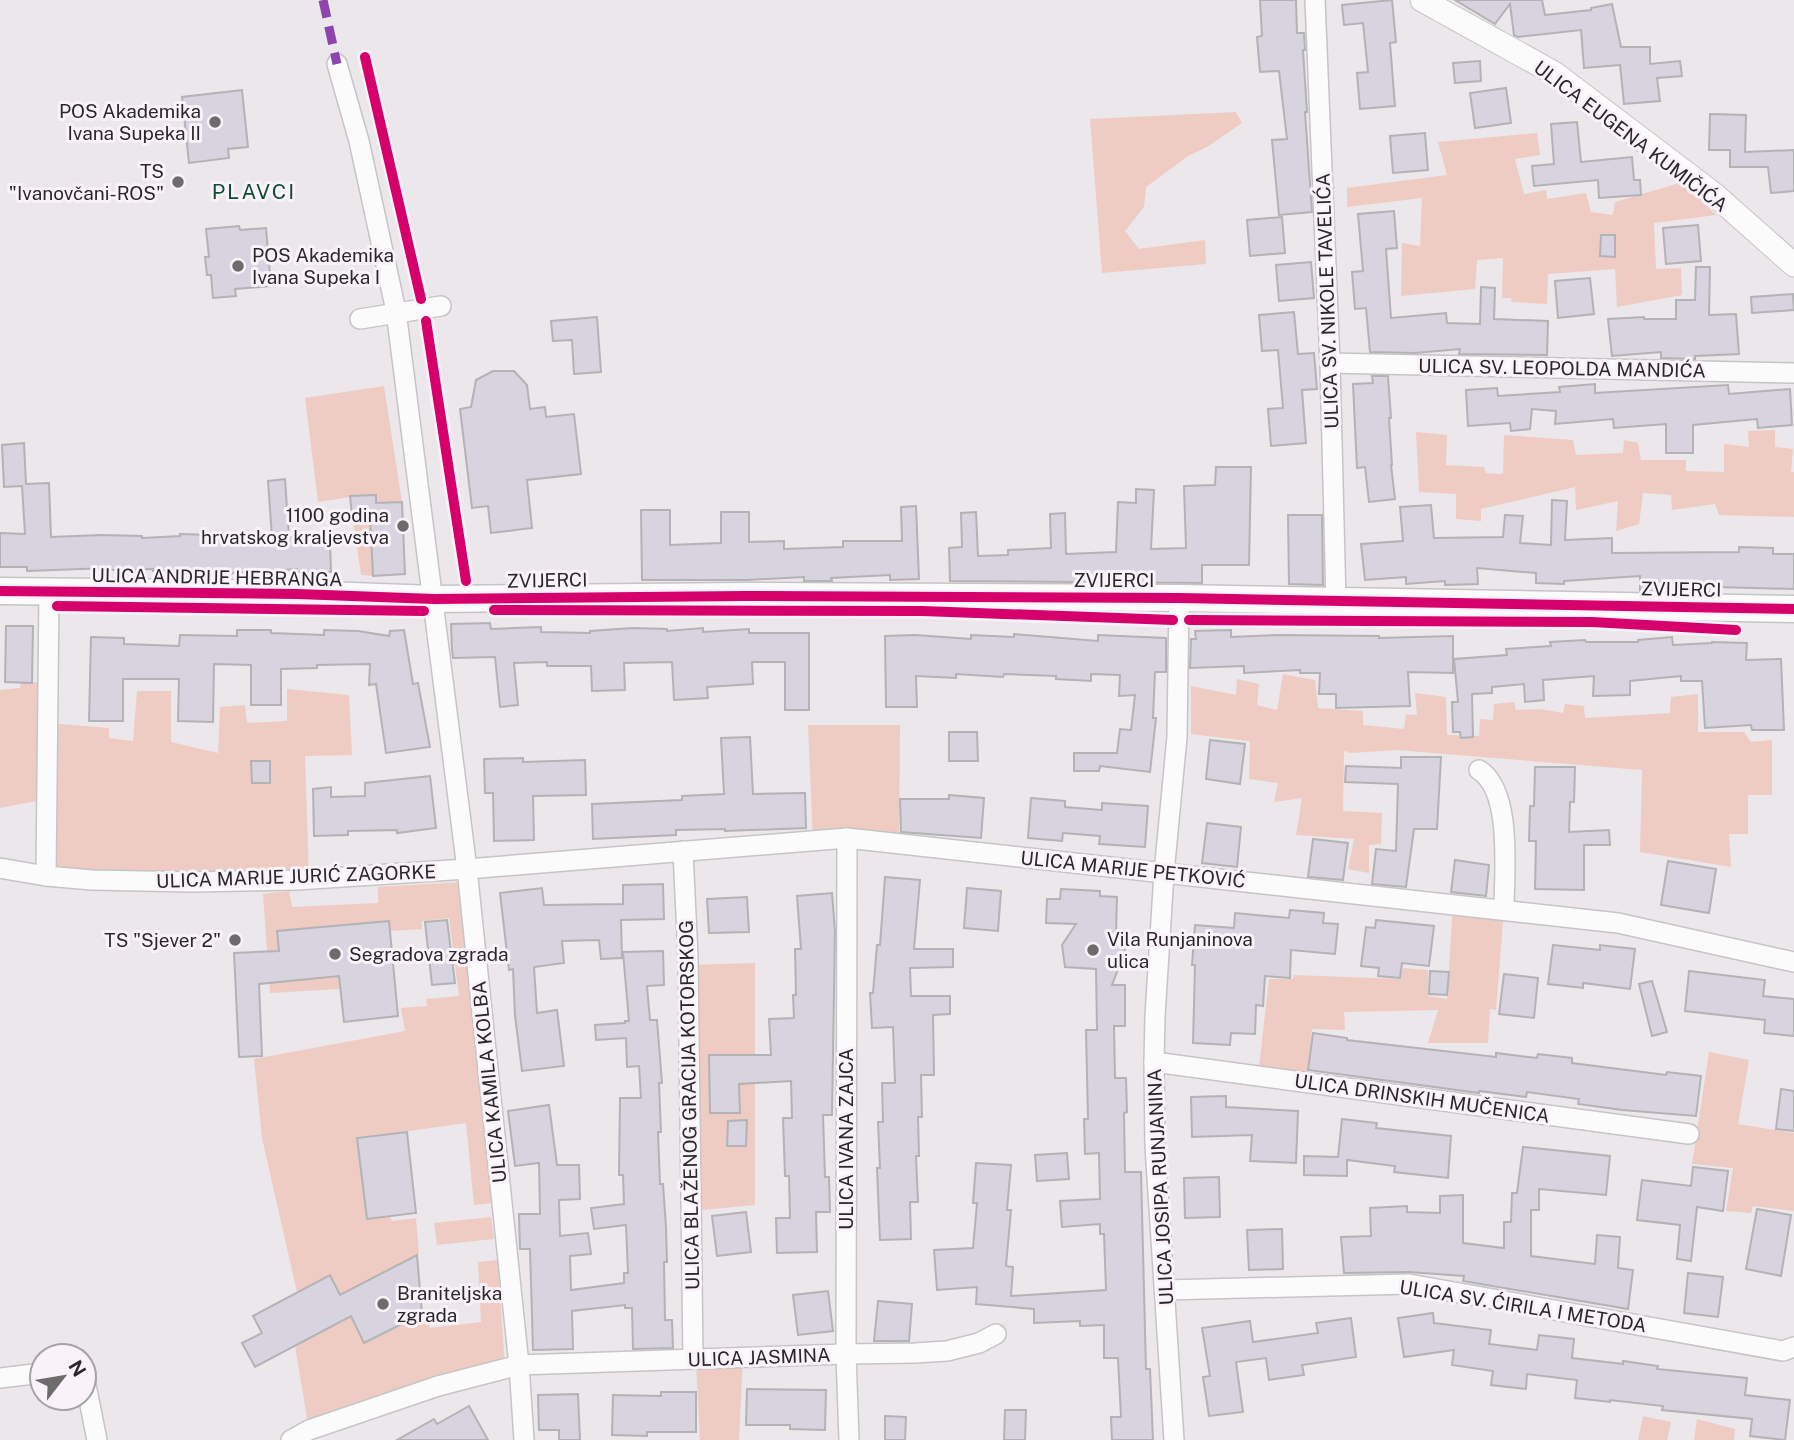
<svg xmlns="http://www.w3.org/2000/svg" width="1794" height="1440" font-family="'Public Sans',sans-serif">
	<rect width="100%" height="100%" fill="#ebe7ea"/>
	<g fill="#eeccc4">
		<path d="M1236,112L1242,123L1207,147L1188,156L1146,187L1144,207L1125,231L1139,249L1205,240L1206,264L1102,273L1090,119Z"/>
		<path d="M1537,133L1540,155L1515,159L1524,194L1546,190L1547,199L1586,193L1591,212L1613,215L1615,202L1683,182L1716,215L1654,223L1656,269L1681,268L1682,295L1617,307L1615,269L1548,274L1547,304L1512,302L1511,298H1502L1503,258L1477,260L1475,289L1401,296L1402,243L1420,246L1422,198L1347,207V188L1447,175L1438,142Z"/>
		<path d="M384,386L402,502L385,503L387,539L371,541L373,576L361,575L350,497L318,502L305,398Z"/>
		<path d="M1775,430V447L1793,449L1791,472H1794V517L1719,515L1715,504L1672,510L1671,495L1643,493L1639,524L1616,531L1618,501L1576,510L1575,487L1481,509V521L1456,519V494L1419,492L1416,432L1447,435L1446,465L1484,467L1486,473L1503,474L1504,435L1573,440L1576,455L1623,453L1624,440L1638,443L1641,460H1686V471L1724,472V444L1749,447L1748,431Z"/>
		<path d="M1283,674L1315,680L1318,708L1363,711V725L1404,729L1406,714L1417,715L1415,693L1446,697L1447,735L1479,736L1480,719L1493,720L1494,704L1514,702L1516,710L1540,709L1563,713L1565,704L1584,706L1585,718L1670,713L1671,697L1698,694V732H1744L1751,742L1772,740V795H1748V834H1729L1731,867L1640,852L1642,770L1396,750L1351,753L1344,751L1343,811L1382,813L1381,844L1369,845V873L1348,869L1354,839L1296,835L1302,798L1274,802L1278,783L1249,779L1250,741L1191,734V686L1236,695L1237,679L1259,684L1257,705L1277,710Z"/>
		<path d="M48,682V723L109,728V738L133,741L137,691H171V742L218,753L220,707L245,705L247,723L287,721V689L349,695L352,755L305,756L309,879L46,876V799L0,808V690L20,688L21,683Z"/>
		<path d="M808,725H900L899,843L813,840Z"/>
		<path d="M462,882L502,1202L474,1205L466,1123L358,1138L367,1219L390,1216L392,1221L416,1218L419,1254L340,1295L330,1275L297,1292L262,1138L254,1059L405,1031L401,1008L427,1006L426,999L459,996L449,918L422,921V929L390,931L388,921L277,931L282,982L339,976L340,989L270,993L263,894L289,891L292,907L378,903V887Z"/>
		<path d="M1453,905L1504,910L1496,1010L1490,1009L1488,1043H1428L1438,1010L1344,1012L1345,1030L1312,1029L1306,1083L1258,1076L1269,979H1293L1294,975L1400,979L1403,968L1428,970V996L1447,999Z"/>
		<path d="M755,963V1205L691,1211L688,965Z"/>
		<path d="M1709,1052L1749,1060L1738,1124L1794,1133V1211L1753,1206L1751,1213L1726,1211L1733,1168L1692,1164Z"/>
		<path d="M491,1217L494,1239L437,1245L434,1223Z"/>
		<path d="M498,1260L505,1369L438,1386L433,1376L309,1430L295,1346L351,1316L365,1343L428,1311L430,1328L481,1322L478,1262Z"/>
		<path d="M743,1357L739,1440H700L696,1361Z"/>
		<path d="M1643,1416L1671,1422L1667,1440H1638Z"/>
		<path d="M1697,1419L1735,1429L1734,1440H1694Z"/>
	</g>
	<g fill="#d7d3df" stroke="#b3b2b4" stroke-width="2">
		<path d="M1260,0H1296L1297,33H1304L1305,50H1303L1307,112H1305L1312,212L1279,215L1272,140L1287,139L1279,71L1260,72L1257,37L1262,36Z"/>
		<path d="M1392,0L1396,42L1390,43L1395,106L1360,109L1357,73L1368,72L1363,23L1344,25L1342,5Z"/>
		<path d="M1455,0H1542L1545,15L1591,10V8L1612,4L1621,47H1650V64L1680,61L1682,76L1657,78L1660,101L1624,104L1620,65L1584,68L1581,30L1518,37L1514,35L1510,4L1495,24Z"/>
		<path d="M1480,61L1481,81L1455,83L1453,63Z"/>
		<path d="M1506,88L1511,123L1475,128L1470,93Z"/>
		<path d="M242,90L248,147L228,149L229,158L189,163L182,97Z"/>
		<path d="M1710,114L1746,115L1745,152L1794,150V191L1771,193L1768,167H1730V150H1709Z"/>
		<path d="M1577,122L1581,162L1632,157L1634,180H1640L1641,195L1599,198L1598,180L1534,186L1532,166L1554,164L1551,124Z"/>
		<path d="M1425,133L1428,170L1393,173L1390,136Z"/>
		<path d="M1394,211L1397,248L1386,249L1391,318L1446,313L1447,323L1480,324L1481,287L1495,288L1494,319L1548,321L1547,355L1459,354L1460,349L1415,353L1370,352L1366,308L1355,309L1352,272L1363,271L1358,214Z"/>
		<path d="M1282,217L1285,253L1250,256L1247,220Z"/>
		<path d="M1698,225L1701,261L1666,264L1663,228Z"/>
		<path d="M239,226L240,230L266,228L271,286L235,289L236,296L213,298L211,275H207L205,257H209L206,229Z"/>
		<path d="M1601,235H1615V257L1600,256Z"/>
		<path d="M1311,262L1314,298L1279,301L1276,265Z"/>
		<path d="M1696,267H1710L1709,315L1736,314L1739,354L1695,356V359L1661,358V352L1612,356L1608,319L1644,317V319H1676V300H1695Z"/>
		<path d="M1590,278L1594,314L1558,318L1555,281Z"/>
		<path d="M1793,294L1794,310L1752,313L1751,297Z"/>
		<path d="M1294,312L1298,354L1314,353L1317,389L1302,390L1306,443L1271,446L1268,409L1283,408L1278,350L1262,351L1259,315Z"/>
		<path d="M597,317L601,372L574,374L572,340L553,341L551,321Z"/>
		<path d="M493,371H514L527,385L530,409L545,407L546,417L574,414L581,474L527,480L532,528L491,533L488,506L472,508L460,409L471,407L476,380Z"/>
		<path d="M1372,376H1388L1391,418H1389L1392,465H1391L1395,499L1369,502L1365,467L1357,468L1353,384L1373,383Z"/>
		<path d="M1595,384V393L1728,385L1729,394L1790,389L1792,425L1758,428L1757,419L1693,425V453H1666V424L1614,428L1613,419L1555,424L1556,411L1532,409L1530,429L1511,431L1510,423L1468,426L1466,390L1497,388L1498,396L1560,392L1559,387Z"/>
		<path d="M24,443L26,484L49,483L51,537L102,535L142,536V538L180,536V534L214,535V539L260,540V538L272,537L268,481L285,479L289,537L330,538L331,572H297V569L220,574V569L153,571V569L108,570V568L27,571V567H0V533L25,534L22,486L4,487L2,445Z"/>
		<path d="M1216,467H1251L1249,565H1202V583L950,581L949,548L962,547L961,513L976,512L978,556L1008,555V550L1051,548L1050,514L1065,513L1066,554L1116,552L1118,502L1136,503V489L1154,490L1151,549L1186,548L1184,486L1215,485Z"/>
		<path d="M376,495V503L402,502L405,574L373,576L370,514L352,515L350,496Z"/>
		<path d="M1552,500L1567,501L1565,540L1612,538V553L1739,552V547L1773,548V554H1794V589L1715,587V592L1640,591V576L1564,581V584L1536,583V573L1477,568L1478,584L1445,585V581L1406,584V577L1365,580L1361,544L1403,541L1400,507L1431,505L1434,538L1503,537L1505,515L1523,516L1520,543L1551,545Z"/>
		<path d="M916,506L919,579L890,580V575L831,578L832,581H804V577L747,580H642L641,510H670V545L721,543V512H749V542L784,541V549L843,547V541H902L901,507Z"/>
		<path d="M1288,515H1322L1323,585L1289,584Z"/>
		<path d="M490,623L491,629L541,627V632L590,633V631L633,628L667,629V631L703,628V632L749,629V633H809V710H785V662H752L753,684L707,687L708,698L674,700L672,662L624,663L625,690L592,691L591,666H547V662L514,663L518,705L500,707L495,657L453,658L452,650L451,624Z"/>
		<path d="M6,626H33L32,683L5,682Z"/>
		<path d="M237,630H271V633L324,635V630L358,631L389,636L390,631L404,630L413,684L418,683L430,747L386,753L376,684L369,685L370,664L317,665V668L281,669V705H251V665L214,664L213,722L178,721L179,679H123V721H89L91,637L124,638V644L179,646L180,635L237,636Z"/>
		<path d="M1231,630V637L1278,635L1379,636V638L1453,636V673L1408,672L1410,706L1336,708V694H1319L1320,673H1300V670L1244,673V666L1190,668L1191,639H1196L1195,631Z"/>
		<path d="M1014,634L1098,641V635L1166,638V672H1155L1153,718H1156L1150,772L1100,766L1099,771H1074V753H1117L1120,729L1131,730L1135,695L1119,696L1120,675L1091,674V681L1056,679V676L1004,674L1003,677L956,674V678L916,676L917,707H886L885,636L915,635L971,639V635L1014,637Z"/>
		<path d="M1672,637L1673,645L1712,643V642L1747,643L1746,660L1781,659L1784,730H1752L1751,725L1705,728L1702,681H1681V676L1630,681V695L1593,696L1594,676L1543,680L1544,700L1525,702L1524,684L1492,687V693L1472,694L1473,737L1461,738L1460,732H1453L1452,702H1458L1454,659L1507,655L1506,649L1551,646L1550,642L1585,640L1586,642H1638V640Z"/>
		<path d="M949,732H977L978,761H949Z"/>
		<path d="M750,737L753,794L805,793L806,828L725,831V829L676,830V835L593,839L592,804L682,800V796L724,794L721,738Z"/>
		<path d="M1210,740L1245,744L1240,784L1206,779Z"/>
		<path d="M1401,757H1441L1437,829H1414L1406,887L1372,884L1376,849L1396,851L1398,784L1345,782L1346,766L1401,768Z"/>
		<path d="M523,758V762L585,760L586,795L533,796L534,840L494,841L493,793H485L484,759Z"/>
		<path d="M251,761H270V783H252Z"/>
		<path d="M1535,767H1575L1574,802H1570L1569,832L1609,830L1610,845H1584V890L1535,889L1536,841H1529L1530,806H1534Z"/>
		<path d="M430,776L436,828L397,833V830L348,831V835L314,836L313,789L331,787V797L365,796V783Z"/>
		<path d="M949,795L984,798L981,838L901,832L900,799H949Z"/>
		<path d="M1031,798L1065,801V807L1102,810V803L1148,806L1145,847L1099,844L1100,836L1063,833L1062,841L1028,838Z"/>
		<path d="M1207,823L1241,827L1237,867L1202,863Z"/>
		<path d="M1313,839L1348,843L1343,880L1308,877Z"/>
		<path d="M1455,860L1489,865L1486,896L1451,892Z"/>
		<path d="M1668,861L1716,869L1709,913L1661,905Z"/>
		<path d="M885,877L920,880L914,949H953V967L910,968L911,996H950V1014L933,1015L934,1075H921L922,1117H918L919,1156H916L918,1202H910L911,1239L880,1240L877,1168H880L878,1122H883L882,1083H895L893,1027L872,1028L870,993H873L877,945H880Z"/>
		<path d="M663,884L664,919L621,920L622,958L601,959L599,940L562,941L564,963L534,967L537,1013L557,1010L564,1066L522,1071L515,1016L513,969L509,970L500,893L542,888L544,905L623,904V885Z"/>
		<path d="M967,888L1001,891L998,931L964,928Z"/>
		<path d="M1061,889L1100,891V896L1117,897L1116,934L1122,938L1125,951L1112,985H1125V1026H1114L1115,1078H1126L1127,1112L1124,1113L1125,1172H1141L1146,1369H1150L1153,1440H1112L1111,1417H1121L1118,1358H1104V1325L1080,1326V1321L1034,1323V1309L976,1304L977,1287L937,1290L934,1250L973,1248L977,1203H973L976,1163L1011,1165L1007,1210H1011L1006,1266L1013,1267L1011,1296L1106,1290L1104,1234H1100V1224L1062,1227L1060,1201L1100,1199L1099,1153L1085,1154L1084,1119H1088L1086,1030H1097L1096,969L1065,967L1062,945L1076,924L1046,923L1047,899H1060Z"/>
		<path d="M832,893L835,931L832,1115H823L825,1177H829L830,1212H816L817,1252L777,1253L776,1218H790L789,1176H785L783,1118H792L791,1081L739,1084L740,1113H710L709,1055H771L769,1019L794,1018L793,995H796L795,949H801L797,896Z"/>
		<path d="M747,897L749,932L709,933L707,899Z"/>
		<path d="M1290,910L1324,913L1323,923L1338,924L1335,954L1291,950L1290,978L1265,976L1263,1006L1256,1005L1255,1034L1231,1033L1230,1045L1193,1043L1195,965H1192L1195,925L1234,928L1235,913L1289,918Z"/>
		<path d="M447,920L455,983L432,985L425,922Z"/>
		<path d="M1376,920L1434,926L1429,966L1402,963L1400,978L1378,976L1379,968L1361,966L1366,927L1375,928Z"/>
		<path d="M389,921L398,1016L344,1022L339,976L259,984L262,1056L239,1057L234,953L279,951L277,931Z"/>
		<path d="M1553,945L1600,950V945L1635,949L1630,989L1583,983V988L1548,984Z"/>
		<path d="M663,951L664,985L647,986L650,1020H657L662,1083H659L661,1132H658L660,1184H663L666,1227L667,1262H664L665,1320H672L673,1348L633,1349L632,1308H625V1305L572,1311L573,1349L533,1350L530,1249H520L519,1214H540L539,1163L515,1166L508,1111L549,1105L557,1165H579L580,1199L559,1200L560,1236L588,1233L591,1254L570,1256L571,1290L624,1283V1273H628L626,1225L594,1229L591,1208L624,1204L623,1175H619L620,1098H641L639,1066L627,1067L626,1038L596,1040L595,1025L625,1023V1021H629L623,952Z"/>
		<path d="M1430,971L1449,972L1447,995L1429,994Z"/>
		<path d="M1689,971L1765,980L1763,996L1794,999V1036L1764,1033L1765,1020L1685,1011Z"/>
		<path d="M1504,974L1538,978L1534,1018L1499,1014Z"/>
		<path d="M1652,981L1667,1032L1652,1036L1639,984Z"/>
		<path d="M1313,1033L1347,1038V1040L1496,1057V1053L1537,1058L1538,1054L1572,1058V1063L1666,1075L1667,1072L1701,1076L1696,1116L1622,1110L1578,1104L1579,1099L1527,1092L1526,1097L1479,1091V1093L1308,1070Z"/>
		<path d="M1781,1089L1794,1091V1131L1776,1129Z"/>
		<path d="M1226,1096V1107L1298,1111L1296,1163L1250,1161L1252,1135L1192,1137L1191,1097Z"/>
		<path d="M1342,1119L1377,1123L1376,1128L1451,1136L1448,1178L1394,1172L1395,1166L1347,1160V1176L1304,1175V1156L1338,1157Z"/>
		<path d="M747,1120L746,1146H727L728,1121Z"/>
		<path d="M407,1132L416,1213L367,1219L357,1138Z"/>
		<path d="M1523,1147L1610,1156L1606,1195L1539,1189V1210H1531V1256L1595,1264L1597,1235L1620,1237L1618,1268L1633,1270L1628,1309L1463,1281L1464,1276L1409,1272L1344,1273L1341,1237L1371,1236L1370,1208L1407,1206V1212L1440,1213V1196L1463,1195V1243L1504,1248V1222H1511L1512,1193H1517Z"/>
		<path d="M1067,1153L1069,1179L1037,1181L1035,1155Z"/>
		<path d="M1693,1167L1728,1171L1723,1211L1697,1207L1691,1261L1677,1259L1680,1225L1637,1220L1642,1180L1691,1186Z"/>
		<path d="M1219,1177L1220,1217L1185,1218L1184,1178Z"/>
		<path d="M1757,1209L1791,1215L1781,1276L1746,1269Z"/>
		<path d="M746,1212L751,1252L717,1256L712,1216Z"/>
		<path d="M1282,1229L1283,1269L1249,1270L1247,1230Z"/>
		<path d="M417,1255L422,1314L364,1343L351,1316L255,1367L242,1343L262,1333L253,1316L330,1275L340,1295Z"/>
		<path d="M1688,1273L1723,1277L1718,1317L1684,1313Z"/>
		<path d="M828,1291L833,1331L798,1335L793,1295Z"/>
		<path d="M878,1301L912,1304L909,1341H874Z"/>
		<path d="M1433,1313L1434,1323L1491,1330L1489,1344L1537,1350L1539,1335L1574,1339L1572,1358L1623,1364V1361L1658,1366L1657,1369L1747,1378L1745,1395L1790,1400L1785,1440L1750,1436L1752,1419L1662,1410L1663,1406L1610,1400V1402L1575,1398L1577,1380L1527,1374L1526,1389L1491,1385L1493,1371L1452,1365L1454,1350L1404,1357L1398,1318Z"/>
		<path d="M1351,1318L1356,1357L1302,1365L1304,1375L1269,1380L1266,1358L1236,1362L1243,1412L1209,1416L1203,1377L1210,1376L1202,1328L1250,1321L1253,1342L1318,1333L1316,1323Z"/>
		<path d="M747,1389L826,1390L825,1430L790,1429V1425H746Z"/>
		<path d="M661,1392H696V1432H647V1436L612,1435L613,1395L661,1396Z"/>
		<path d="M578,1394L580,1440H559V1430H539L538,1395Z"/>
		<path d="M469,1406L488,1440H397L434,1419L437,1424Z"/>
		<path d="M1005,1410H1026L1025,1440H1004Z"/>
		<path d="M885,1416L906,1417L905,1440H885Z"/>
	</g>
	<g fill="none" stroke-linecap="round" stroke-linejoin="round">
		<g stroke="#c6c4c6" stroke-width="22">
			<g id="minor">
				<path d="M1315,0L1330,363L1336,602"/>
				<path d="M337,64L359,141L396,311L467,869L519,1365L524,1440"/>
				<path d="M360,319L441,306"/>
				<path d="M1330,363L1794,373"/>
				<path d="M1479,770C1513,791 1504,874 1504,910"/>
				<path d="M847,838L846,1354L849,1440"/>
				<path d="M683,851L688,958L693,1359"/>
				<path d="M0,868L46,876L92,880L193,882L296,880L467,869L847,838L1618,923L1794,962"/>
				<path d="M46,876L49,593"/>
				<path d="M1154,1062L1689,1134"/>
				<path d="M1165,1290L1409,1284L1783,1351L1794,1347"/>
				<path d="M84,1375L97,1440"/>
				<path d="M0,1378L42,1373"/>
				<path d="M291,1440L309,1430L438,1386L519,1365L846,1354L915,1353L947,1351L979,1343L996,1334"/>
				<path d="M1174,1440L1155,1146L1154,1062L1155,1016L1164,873L1177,737L1179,598"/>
			</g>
		</g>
		<g stroke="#c6c4c6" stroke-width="25">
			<path id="tertiary" d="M1422,0L1554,73L1715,195L1794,265"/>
		</g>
		<g stroke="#c6c4c6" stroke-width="29">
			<path id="secondary" d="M0,591L297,594L434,599L744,596L1179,598L1794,609"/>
		</g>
		<use href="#minor" stroke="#fcfbfc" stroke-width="19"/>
		<use href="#tertiary" stroke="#fcfbfc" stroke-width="23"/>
		<use href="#secondary" stroke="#fcfbfc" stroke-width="26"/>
		<path stroke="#8e44ad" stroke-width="9" stroke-dasharray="18 9" stroke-linecap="butt" d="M323,0L337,64"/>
		<g stroke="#f9f3f9" stroke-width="15">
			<g id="cycleway">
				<path d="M365,57L421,299"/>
				<path d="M426,321L466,581"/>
				<path d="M0,591L297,594L434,599L744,596L1179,598L1794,609"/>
				<path d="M57,606L424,611"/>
				<path d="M494,610L922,611L1173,620"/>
				<path d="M1189,620L1592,622L1736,630"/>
			</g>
		</g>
		<use href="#cycleway" stroke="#d6006c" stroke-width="10"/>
	</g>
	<g fill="#6e6b6d" stroke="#f9f3f9" stroke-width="2.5">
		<circle cx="215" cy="122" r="7"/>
		<circle cx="178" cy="182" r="7"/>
		<circle cx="238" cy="266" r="7"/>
		<circle cx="403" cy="526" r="7"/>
		<circle cx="235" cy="940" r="7"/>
		<circle cx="1093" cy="950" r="7"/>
		<circle cx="335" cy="954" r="7"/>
		<circle cx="383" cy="1304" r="7"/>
	</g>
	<g text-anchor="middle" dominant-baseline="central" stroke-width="6" stroke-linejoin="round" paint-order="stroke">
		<g font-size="19" fill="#2a282a" stroke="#f9f3f9" text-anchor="end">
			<text x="201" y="111">POS Akademika<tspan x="201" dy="22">Ivana Supeka II</tspan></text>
			<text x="164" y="171">TS<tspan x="164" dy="22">"Ivanovčani-ROS"</tspan></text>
			<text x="252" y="255" text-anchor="start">POS Akademika<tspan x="252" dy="22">Ivana Supeka I</tspan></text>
			<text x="389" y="515">1100 godina<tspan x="389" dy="22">hrvatskog kraljevstva</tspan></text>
			<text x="1107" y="939" text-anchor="start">Vila Runjaninova<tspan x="1107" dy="22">ulica</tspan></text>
			<text x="221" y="940">TS "Sjever 2"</text>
			<text x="349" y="954" text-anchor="start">Segradova zgrada</text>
			<text x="397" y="1293" text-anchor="start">Braniteljska<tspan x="397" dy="22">zgrada</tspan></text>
		</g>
		<g font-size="19" fill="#2a282a" stroke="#f9f3f9">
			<text transform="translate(1631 136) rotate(37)">ULICA EUGENA KUMIČIĆA</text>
			<text transform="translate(1327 301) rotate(-92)">ULICA SV. NIKOLE TAVELIĆA</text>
			<text transform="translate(1562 368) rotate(1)">ULICA SV. LEOPOLDA MANDIĆA</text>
			<text transform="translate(217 577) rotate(1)">ULICA ANDRIJE HEBRANGA</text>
			<text transform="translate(547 580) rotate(-1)">ZVIJERCI</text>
			<text x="1114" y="580">ZVIJERCI</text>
			<text transform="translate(1681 589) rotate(1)">ZVIJERCI</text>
			<text transform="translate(1133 869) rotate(6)">ULICA MARIJE PETKOVIĆ</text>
			<text transform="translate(296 876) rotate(-2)">ULICA MARIJE JURIĆ ZAGORKE</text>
			<text transform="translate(489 1082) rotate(-96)">ULICA KAMILA KOLBA</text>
			<text transform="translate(1422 1098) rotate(8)">ULICA DRINSKIH MUČENICA</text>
			<text transform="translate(689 1105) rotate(-91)">ULICA BLAŽENOG GRACIJA KOTORSKOG</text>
			<text transform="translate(846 1139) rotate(-90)">ULICA IVANA ZAJCA</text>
			<text transform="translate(1160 1187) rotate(-93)">ULICA JOSIPA RUNJANINA</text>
			<text transform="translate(1523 1306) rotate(9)">ULICA SV. ĆIRILA I METODA</text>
			<text transform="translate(759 1357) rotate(-2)">ULICA JASMINA</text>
		</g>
		<g font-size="21" letter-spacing="2" fill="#0e4e31" stroke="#f9f3f9">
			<text x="254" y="191">PLAVCI</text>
		</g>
	</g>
	<g transform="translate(63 1377) rotate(59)"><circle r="33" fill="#f9f3f9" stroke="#a6a2a6" stroke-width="2"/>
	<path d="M0-5L12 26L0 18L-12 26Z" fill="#6e6b6d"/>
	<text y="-10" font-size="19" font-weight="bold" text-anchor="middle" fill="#2a282a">N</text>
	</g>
</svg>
